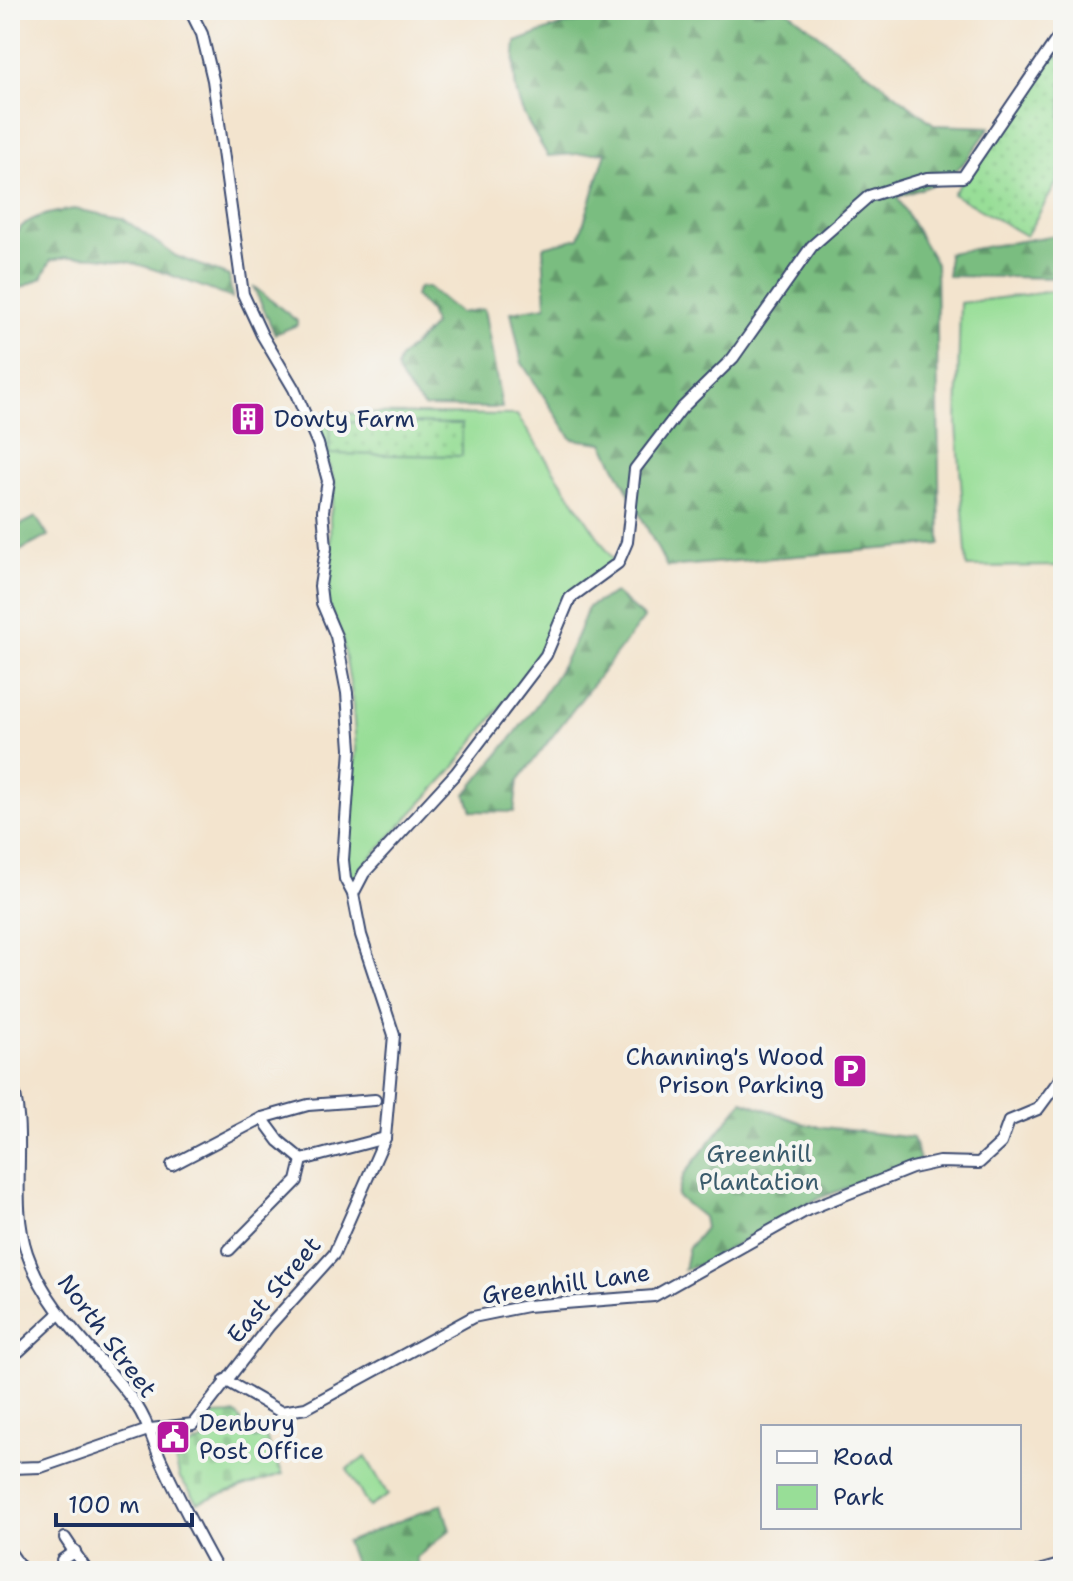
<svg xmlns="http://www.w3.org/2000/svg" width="1073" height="1581" font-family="'Shantell Sans',sans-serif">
	<defs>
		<pattern id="forest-firs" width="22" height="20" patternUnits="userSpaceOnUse" patternTransform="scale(2)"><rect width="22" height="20" fill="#7abd80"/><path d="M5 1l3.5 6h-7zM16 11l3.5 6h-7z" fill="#639a6c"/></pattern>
		<pattern id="cemetery-stones" width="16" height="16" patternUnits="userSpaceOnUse" patternTransform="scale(2)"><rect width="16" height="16" fill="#98de97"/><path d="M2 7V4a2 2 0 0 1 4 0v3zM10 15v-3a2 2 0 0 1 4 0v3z" fill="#82bf85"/></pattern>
		<pattern id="garden-dots" width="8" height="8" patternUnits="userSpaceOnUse" patternTransform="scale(2)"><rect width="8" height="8" fill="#98de97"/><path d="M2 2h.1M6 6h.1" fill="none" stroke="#82bf85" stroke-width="1.8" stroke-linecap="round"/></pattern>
	</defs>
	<rect width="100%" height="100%" fill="#f6f6f2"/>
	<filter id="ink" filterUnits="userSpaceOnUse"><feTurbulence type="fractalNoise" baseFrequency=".0125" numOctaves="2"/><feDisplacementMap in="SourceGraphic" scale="16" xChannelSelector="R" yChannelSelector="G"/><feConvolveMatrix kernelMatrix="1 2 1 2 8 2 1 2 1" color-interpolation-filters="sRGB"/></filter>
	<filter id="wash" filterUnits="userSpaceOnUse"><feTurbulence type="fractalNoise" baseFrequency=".006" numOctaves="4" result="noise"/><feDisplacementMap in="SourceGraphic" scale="32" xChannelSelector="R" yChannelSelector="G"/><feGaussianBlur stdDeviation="1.8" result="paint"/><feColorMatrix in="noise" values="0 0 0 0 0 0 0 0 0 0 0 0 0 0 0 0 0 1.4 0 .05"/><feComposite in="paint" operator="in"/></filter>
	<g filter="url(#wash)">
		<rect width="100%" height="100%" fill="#f3e4ce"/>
		<g fill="url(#forest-firs)" stroke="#4a766f" stroke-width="2">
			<path d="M636,10H787L935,125L990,127C956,176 955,178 897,197L936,264L940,544L667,567L603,443L572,439L522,363L511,312L546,306L543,247L579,238L606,152L548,156C520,110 510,98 516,42L559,26Z"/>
			<path d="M74,209L122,218L176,256L229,276L232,298C172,277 116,246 51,260L42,278L10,293C10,233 7,219 74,209Z"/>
			<path d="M1063,234V278L948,276V253Z"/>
			<path d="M253,286L297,321V325L275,334Z"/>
			<path d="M428,287L459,313L484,309L502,408L424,407C378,357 398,365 434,325L429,311L415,296L418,288Z"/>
			<path d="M36,517L48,536L10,556V530Z"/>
			<path d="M615,593L644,618L518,781L514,812L472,811L466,794C513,736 564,680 588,607Z"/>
			<path d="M743,1101L808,1125L913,1138L920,1160L817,1199L701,1264L684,1270L688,1249L705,1228L703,1217L677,1196L684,1174Z"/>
			<path d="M442,1504L450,1530L416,1558L420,1571H357L346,1542Z"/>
		</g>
		<path fill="url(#cemetery-stones)" stroke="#5a867a" stroke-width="2" d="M236,1414L255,1439L265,1436L283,1474L198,1502L180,1478L173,1452L213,1437V1415Z"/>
		<g fill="#98de97" stroke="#5a867a" stroke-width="2">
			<path d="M1063,290V566L967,567L957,425L960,303Z"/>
			<path d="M311,413L517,415L614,561L567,595L558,607L541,654L492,718L452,770L360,869L353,886L346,860L356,749L352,695L342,636L327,602L325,586L331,558L330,517L335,484Z"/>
			<path d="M366,1457L388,1495L369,1507L347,1469Z"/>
		</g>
		<g fill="url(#garden-dots)" stroke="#5a867a" stroke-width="2">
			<path d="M1052,54L1063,60L1060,168L1056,184L1026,236L953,194Z"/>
			<path d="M330,422L462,424V456L329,454Z"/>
		</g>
	</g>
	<g filter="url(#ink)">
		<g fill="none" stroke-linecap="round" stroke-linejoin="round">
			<g stroke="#3b4a6f" stroke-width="14">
				<g id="street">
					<path d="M353,894L364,873L456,773L546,655L570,598L618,563L627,542L635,469L681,409L733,358L812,246L869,196L927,178L963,177L1063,30"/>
					<path d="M10,1077C30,1134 8,1197 27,1253C48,1316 101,1354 137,1406C149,1424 153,1443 162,1462C179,1499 198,1535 218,1571"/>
					<path d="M262,1118L279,1141L302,1160"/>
					<path d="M172,1165L262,1118L308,1105L375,1100"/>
					<path d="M229,1250L297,1181L302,1160L385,1138"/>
					<path d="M19,1351L59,1314"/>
					<path d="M225,1380L281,1412L306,1408L473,1317L527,1306L654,1296L809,1209L912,1168L939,1162L979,1163L1001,1143L1009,1121L1038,1109L1063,1075"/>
					<path d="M10,1468L41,1467L151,1429L193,1424L269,1326L334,1254L385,1138L394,1035L361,935L353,894L345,879L343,860L351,749L347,693L336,636L322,603L320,586L326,548L323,511L328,481L318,444L294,389L262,335L243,294L213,80L202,34L190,10"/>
					<path d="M65,1538L87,1571"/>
					<path d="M10,1552L23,1571"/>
					<path d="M62,1560L75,1551"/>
					<path d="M1039,1571L1063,1564"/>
				</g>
			</g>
			<use href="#street" stroke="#fff" stroke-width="10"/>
		</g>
	</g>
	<defs>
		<g id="building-square" transform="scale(1.8)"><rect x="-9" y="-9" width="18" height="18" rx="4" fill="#b5179e" stroke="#f6f6f2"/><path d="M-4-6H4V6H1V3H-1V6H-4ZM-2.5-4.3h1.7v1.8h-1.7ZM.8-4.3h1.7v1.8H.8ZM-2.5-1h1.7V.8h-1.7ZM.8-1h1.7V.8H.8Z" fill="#fff"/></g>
		<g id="parking-square" transform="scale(1.8)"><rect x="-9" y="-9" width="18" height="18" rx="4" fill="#b5179e" stroke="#f6f6f2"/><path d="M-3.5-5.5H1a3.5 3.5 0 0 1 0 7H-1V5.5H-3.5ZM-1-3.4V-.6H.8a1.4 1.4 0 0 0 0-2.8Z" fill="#fff"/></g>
		<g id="civic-square" transform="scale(1.8)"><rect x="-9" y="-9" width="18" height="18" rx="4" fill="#b5179e" stroke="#f6f6f2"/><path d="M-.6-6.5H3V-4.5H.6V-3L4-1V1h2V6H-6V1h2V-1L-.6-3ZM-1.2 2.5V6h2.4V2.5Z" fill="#fff"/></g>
	</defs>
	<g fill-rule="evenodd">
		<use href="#building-square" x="248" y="419"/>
		<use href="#parking-square" x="850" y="1071"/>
		<use href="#civic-square" x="173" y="1437"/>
	</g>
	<g text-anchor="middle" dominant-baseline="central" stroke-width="8" stroke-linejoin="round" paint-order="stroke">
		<g font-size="24" fill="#1b2f5e" stroke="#f6f6f2" text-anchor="start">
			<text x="274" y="419">Dowty Farm</text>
			<text x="824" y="1057" text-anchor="end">Channing's Wood<tspan x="824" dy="28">Prison Parking</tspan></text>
			<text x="199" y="1423">Denbury<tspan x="199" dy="28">Post Office</tspan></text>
		</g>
		<g font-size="24" fill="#3a5b6c" stroke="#f6f6f2">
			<text x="759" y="1154">Greenhill<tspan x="759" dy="28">Plantation</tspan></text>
		</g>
		<g font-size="24" fill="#1b2f5e" stroke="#f6f6f2">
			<text transform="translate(566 1284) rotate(-8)">Greenhill Lane</text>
			<text transform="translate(274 1290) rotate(-50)">East Street</text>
			<text transform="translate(107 1336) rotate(53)">North Street</text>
		</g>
	</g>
	<rect width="1073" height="1581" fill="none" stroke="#f6f6f2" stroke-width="40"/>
	<rect x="761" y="1425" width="260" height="104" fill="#f6f6f2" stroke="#9ea6b7" stroke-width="2"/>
	<rect x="777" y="1451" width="40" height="12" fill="#ffffff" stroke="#9ea6b7" stroke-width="2"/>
	<text x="833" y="1465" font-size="24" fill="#1b2f5e">Road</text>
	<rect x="777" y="1485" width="40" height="24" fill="#98de97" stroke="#9ea6b7" stroke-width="2"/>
	<text x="833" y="1505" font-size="24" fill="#1b2f5e">Park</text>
	<path d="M56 1513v12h136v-12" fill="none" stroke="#1b2f5e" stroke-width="4"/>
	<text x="68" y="1513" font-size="24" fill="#1b2f5e" stroke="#f6f6f2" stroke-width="6" paint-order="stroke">100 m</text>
</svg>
